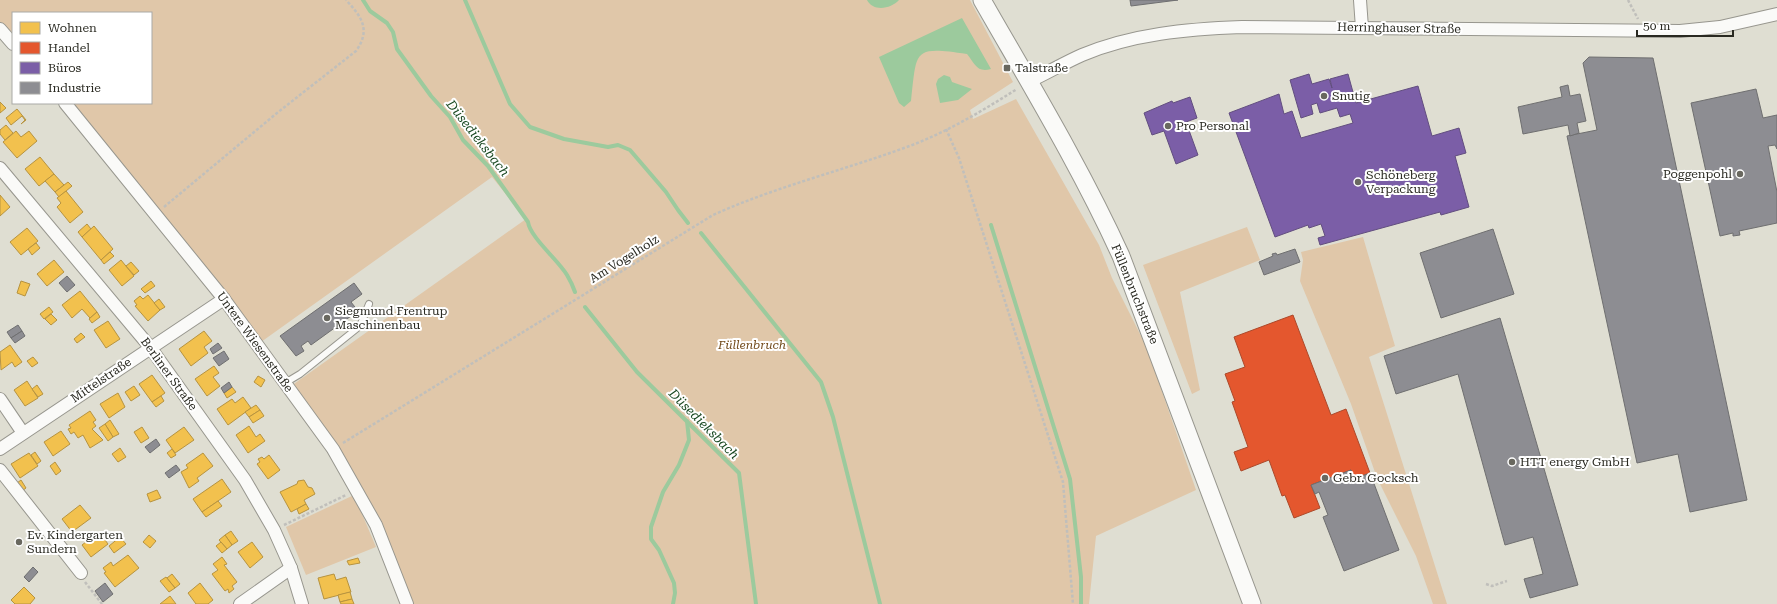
<svg xmlns="http://www.w3.org/2000/svg" width="1777" height="604" font-family="'Roboto Serif',serif">
	<rect width="100%" height="100%" fill="#dfded2"/>
	<g fill="#e0c7a9">
		<path d="M0,0H970L1013,82L970,110L973,119L1016,99L1099,245L1112,278L1147,348L1196,490L1096,536L1089,604H411L380,523L291,386L526,219L492,177L261,342L67,103H151V13H13V39L0,24Z"/>
		<path d="M1247,227L1260,260L1180,292L1200,390L1192,394L1143,265Z"/>
		<path d="M1363,237L1395,346L1369,357L1447,604H1433L1416,556L1377,478L1351,404L1300,281L1303,260L1301,252Z"/>
		<path d="M354,495L376,547L306,575L286,527Z"/>
	</g>
	<g fill="#9cca9d">
		<path d="M867,0H899C891,9 873,12 867,0Z"/>
		<path d="M962,18L991,69C977,73 975,64 967,54C912,46 917,50 911,101L904,107L899,103L879,57Z"/>
		<path d="M944,75L950,77L952,82L972,89L958,100L940,103L936,84L938,79Z"/>
	</g>
	<g fill="#f2c14e" stroke="#b69340">
		<path d="M0,102L6,108L0,113Z"/>
		<path d="M17,109L26,120L21,124L25,120L22,116L11,125L6,118Z"/>
		<path d="M6,125L13,133L5,140L0,134V130Z"/>
		<path d="M16,131L21,137L29,131L37,141L17,158L3,142Z"/>
		<path d="M40,157L54,174L39,186L25,169Z"/>
		<path d="M54,174L64,185L55,192L45,181Z"/>
		<path d="M68,182L72,186L59,197L55,192Z"/>
		<path d="M66,191L83,212L70,223L57,207L61,203L57,198Z"/>
		<path d="M0,195L10,207L0,216Z"/>
		<path d="M87,224L91,229L82,237L78,232Z"/>
		<path d="M94,226L113,249L101,260L82,237Z"/>
		<path d="M27,228L38,241L21,255L10,242Z"/>
		<path d="M36,243L40,248L32,255L28,249Z"/>
		<path d="M110,252L114,256L104,264L101,260Z"/>
		<path d="M54,260L64,272L47,286L37,274Z"/>
		<path d="M121,260L134,276L122,286L109,270Z"/>
		<path d="M131,262L139,271L134,275L126,266Z"/>
		<path d="M21,281L30,284L25,296L17,293Z"/>
		<path d="M151,281L155,286L145,293L141,289Z"/>
		<path d="M80,291L97,312L90,318L82,309L72,318L62,305Z"/>
		<path d="M148,295L160,310L148,321L135,306L137,305L134,301L140,296L143,299Z"/>
		<path d="M159,299L165,307L160,310L154,303Z"/>
		<path d="M49,307L53,312L44,319L40,314Z"/>
		<path d="M97,312L100,317L92,323L89,319Z"/>
		<path d="M51,314L57,320L51,325L45,319Z"/>
		<path d="M108,321L120,339L106,348L94,330Z"/>
		<path d="M204,331L212,341L204,347L208,353L191,366L179,349Z"/>
		<path d="M81,333L85,337L77,343L74,339Z"/>
		<path d="M10,345L22,362L15,367L12,362L1,370L0,352Z"/>
		<path d="M33,357L38,363L32,367L27,361Z"/>
		<path d="M214,366L219,373L213,377L220,386L207,396L195,379Z"/>
		<path d="M152,375L165,393L152,402L139,384Z"/>
		<path d="M258,376L265,380L261,387L254,382Z"/>
		<path d="M27,381L38,398L25,406L14,390Z"/>
		<path d="M37,385L43,394L38,397L32,389Z"/>
		<path d="M134,386L140,395L131,401L125,392Z"/>
		<path d="M232,387L236,392L227,398L224,393Z"/>
		<path d="M118,393L125,407L109,418L100,404Z"/>
		<path d="M161,396L164,401L156,407L152,402Z"/>
		<path d="M243,397L251,408L228,425L217,409L232,399L235,403Z"/>
		<path d="M256,405L260,410L249,417L245,412Z"/>
		<path d="M260,410L264,416L253,423L249,417Z"/>
		<path d="M90,411L96,420L93,422L96,426L92,429L103,440L90,448L83,435L78,438L74,432L71,434L68,429L71,428L69,425Z"/>
		<path d="M110,420L119,434L113,437L105,424Z"/>
		<path d="M105,424L113,437L108,441L99,428Z"/>
		<path d="M249,426L256,437L260,434L265,441L248,453L236,435Z"/>
		<path d="M142,427L149,438L141,443L134,432Z"/>
		<path d="M184,427L194,440L175,453L166,440Z"/>
		<path d="M61,431L70,444L53,456L44,442Z"/>
		<path d="M120,448L126,457L118,462L112,454Z"/>
		<path d="M172,449L176,455L171,458L167,453Z"/>
		<path d="M35,452L41,461L37,464L31,455Z"/>
		<path d="M29,453L38,466L20,478L11,464Z"/>
		<path d="M203,453L213,466L197,478L199,481L189,488L181,472L188,468L186,465Z"/>
		<path d="M269,455L280,470L268,479L257,464L260,462L258,459L262,457L264,459Z"/>
		<path d="M55,462L61,471L56,475L50,466Z"/>
		<path d="M222,479L231,492L202,512L193,499Z"/>
		<path d="M21,480L26,488L22,491L17,483Z"/>
		<path d="M304,480L308,487L312,488L315,494L304,500L306,504L291,512L280,492L297,484L298,481Z"/>
		<path d="M157,490L161,498L150,502L147,494Z"/>
		<path d="M218,501L222,506L206,517L202,512Z"/>
		<path d="M306,504L309,509L299,514L297,509Z"/>
		<path d="M80,505L91,518L72,532L62,519Z"/>
		<path d="M231,531L238,541L232,545L225,535Z"/>
		<path d="M99,532L108,544L91,557L82,545Z"/>
		<path d="M149,535L156,541L150,548L143,542Z"/>
		<path d="M225,535L232,545L227,549L219,540Z"/>
		<path d="M120,537L126,544L114,553L109,546Z"/>
		<path d="M221,542L227,549L222,553L216,546Z"/>
		<path d="M252,542L263,557L250,568L238,552Z"/>
		<path d="M128,555L139,568L115,587L104,573L106,572L103,568L111,562L113,566Z"/>
		<path d="M222,557L227,564L224,565L237,582L232,586L234,589L229,593L228,589L225,591L212,574L218,570L213,564Z"/>
		<path d="M358,558L360,563L349,565L347,561Z"/>
		<path d="M172,574L180,584L175,588L167,578Z"/>
		<path d="M334,574L336,580L346,577L351,592L324,599L318,578Z"/>
		<path d="M166,577L175,588L169,592L160,581Z"/>
		<path d="M200,583L213,600L208,604H196L188,593Z"/>
		<path d="M24,587L35,598L30,604H15L11,600Z"/>
		<path d="M350,592L352,599L340,602L338,595Z"/>
		<path d="M170,596L176,604H160Z"/>
		<path d="M352,599L354,604H341L340,602Z"/>
	</g>
	<path fill="#e4572e" stroke="#ac492a" d="M1293,315L1331,415L1346,409L1370,473L1354,479L1351,470L1311,485L1320,508L1294,518L1285,495L1282,496L1269,460L1241,471L1234,452L1248,447L1232,402L1235,401L1225,374L1245,367L1234,337Z"/>
	<g fill="#7b5ea7" stroke="#624e7f">
		<path d="M1309,74L1312,84L1329,79L1332,88L1330,79L1348,74L1356,103L1418,86L1432,136L1459,128L1466,153L1455,156L1469,207L1441,215L1440,212L1320,245L1318,238L1325,236L1321,224L1309,228L1308,225L1275,237L1229,113L1279,94L1284,114L1292,111L1301,138L1353,123L1350,114L1340,117L1337,108L1320,113L1317,103L1311,105L1313,114L1301,118L1290,80Z"/>
		<path d="M1190,97L1197,118L1186,122L1198,155L1176,164L1164,131L1152,135L1144,113L1172,101L1173,103Z"/>
	</g>
	<g fill="#8d8d92" stroke="#6f6f70">
		<path d="M1130,0H1178L1131,6Z"/>
		<path d="M1589,57L1653,58L1747,500L1690,512L1678,454L1637,463L1567,136L1597,130L1583,63Z"/>
		<path d="M1568,85L1570,96L1580,94L1586,121L1577,123L1579,133L1570,136L1568,125L1523,134L1518,107L1562,97L1560,87Z"/>
		<path d="M1756,89L1763,118L1777,115V149L1775,145L1768,146L1777,192V223L1739,231L1740,235L1733,236V233L1720,236L1691,103Z"/>
		<path d="M1493,229L1514,294L1441,318L1420,253Z"/>
		<path d="M1295,249L1300,262L1264,275L1259,262L1273,256L1272,254L1276,253L1277,255Z"/>
		<path d="M67,276L75,285L67,292L59,283Z"/>
		<path d="M354,283L362,294L351,302L358,311L311,345L308,341L301,346L304,351L296,356L280,336Z"/>
		<path d="M1500,318L1578,585L1530,598L1524,579L1543,574L1533,537L1505,545L1458,374L1396,394L1384,356Z"/>
		<path d="M18,325L22,331L11,338L7,332Z"/>
		<path d="M22,331L25,336L15,343L11,338Z"/>
		<path d="M218,343L222,348L213,354L210,349Z"/>
		<path d="M224,351L229,359L219,366L213,358Z"/>
		<path d="M229,382L232,387L224,393L221,388Z"/>
		<path d="M156,439L160,445L150,453L145,447Z"/>
		<path d="M176,465L180,470L169,478L165,473Z"/>
		<path d="M1351,470L1354,479L1370,473L1399,550L1344,571L1323,517L1328,515L1319,492L1315,494L1311,485Z"/>
		<path d="M33,567L38,572L29,582L24,577Z"/>
		<path d="M105,583L113,594L103,602L95,591Z"/>
	</g>
	<g fill="none" stroke-linecap="round" stroke-linejoin="round">
		<g stroke="#9cca9d" stroke-width="4">
			<path d="M363,0L370,11L387,23L393,32L397,49L431,96L450,117L463,140L488,166L528,222C530,237 558,260 567,275C570,280 573,286 575,292"/>
			<path d="M465,0L510,104L530,127L564,139L608,147L618,145L630,150L666,192L678,210L688,223"/>
			<path d="M991,225L1070,479L1081,577V604"/>
			<path d="M701,233L821,382L833,417L880,604"/>
			<path d="M585,307L637,372L739,473L756,604"/>
			<path d="M673,604L675,593L674,583L659,550L651,539V527L663,492L679,465L689,440L687,421"/>
		</g>
		<g stroke="#97968e" stroke-width="8">
			<path id="lane" d="M285,383L300,374L360,326L369,304"/>
		</g>
		<g stroke="#97968e" stroke-width="14">
			<g id="street">
				<path d="M1360,0L1362,28"/>
				<path d="M0,29L13,44"/>
				<path d="M1030,81C1047,73 1064,63 1082,55C1132,34 1187,29 1242,27L1680,31L1720,27L1777,14"/>
				<path d="M65,103L224,299L333,449L376,525L407,604"/>
				<path d="M0,168L150,347L245,480L274,530L291,568L302,604"/>
				<path d="M0,399L23,433"/>
				<path d="M0,449L224,299"/>
				<path d="M0,470L81,573"/>
				<path d="M240,604L291,568"/>
			</g>
		</g>
		<g stroke="#97968e" stroke-width="19">
			<path id="secondary" d="M982,0C1030,84 1081,168 1121,256L1252,604"/>
		</g>
		<g stroke="#c0bfbb" stroke-width="2.5" stroke-dasharray="3 2" stroke-linecap="butt">
			<path d="M1628,0L1638,19"/>
			<path d="M946,129L959,158L1063,482L1073,604"/>
			<path d="M164,207L277,113L356,51C371,30 362,17 346,0"/>
			<path d="M343,443L713,215C775,187 841,171 904,148C944,134 982,111 1017,89"/>
			<path d="M284,525L346,495"/>
			<path d="M85,582L102,604"/>
			<path d="M1486,584L1492,586L1507,581"/>
		</g>
		<use href="#lane" stroke="#fafaf8" stroke-width="6"/>
		<use href="#street" stroke="#fafaf8" stroke-width="12"/>
		<use href="#secondary" stroke="#fafaf8" stroke-width="17"/>
	</g>
	<g fill="#69685f" stroke="#fff" stroke-width="1.5">
		<rect x="1003" y="64" width="8" height="8" rx="2"/>
		<circle cx="1324" cy="96" r="4"/>
		<circle cx="1168" cy="126" r="4"/>
		<circle cx="1740" cy="174" r="4"/>
		<circle cx="1358" cy="182" r="4"/>
		<circle cx="327" cy="318" r="4"/>
		<circle cx="1512" cy="462" r="4"/>
		<circle cx="1325" cy="478" r="4"/>
		<circle cx="19" cy="542" r="4"/>
	</g>
	<g text-anchor="middle" dominant-baseline="central" stroke-width="4" stroke-linejoin="round" paint-order="stroke">
		<g font-size="12" fill="#292921" stroke="#fff">
			<text transform="translate(1399 28) rotate(1)">Herringhauser Straße</text>
			<text transform="translate(624 259) rotate(-32)">Am Vogelholz</text>
			<text transform="translate(1135 294) rotate(68)">Füllenbruchstraße</text>
			<text transform="translate(255 342) rotate(54)">Untere Wiesenstraße</text>
			<text transform="translate(169 374) rotate(54)">Berliner Straße</text>
			<text transform="translate(101 380) rotate(-34)">Mittelstraße</text>
		</g>
		<g font-size="12" fill="#292921" stroke="#fff" text-anchor="start">
			<text x="1015" y="68">Talstraße</text>
			<text x="1332" y="96">Snutig</text>
			<text x="1176" y="126">Pro Personal</text>
			<text x="1732" y="174" text-anchor="end">Poggenpohl</text>
			<text x="1366" y="175">Schöneberg<tspan x="1366" dy="14">Verpackung</tspan></text>
			<text x="335" y="311">Siegmund Frentrup<tspan x="335" dy="14">Maschinenbau</tspan></text>
			<text x="1520" y="462">HTT energy GmbH</text>
			<text x="1333" y="478">Gebr. Gocksch</text>
			<text x="27" y="535">Ev. Kindergarten<tspan x="27" dy="14">Sundern</tspan></text>
		</g>
		<g font-size="12" font-style="italic" fill="#734b1b" stroke="#fff">
			<text x="752" y="345">Füllenbruch</text>
		</g>
		<g font-size="13" font-style="italic" fill="#194821" stroke="#fff">
			<text transform="translate(478 138) rotate(52)">Düsedieksbach</text>
			<text transform="translate(704 424) rotate(45)">Düsedieksbach</text>
		</g>
	</g>
	<rect x="12" y="12" width="140" height="92" fill="#ffffff" stroke="#a9a9a6"/>
	<rect x="20" y="22" width="20" height="12" fill="#f2c14e" stroke="#a9a9a6"/>
	<text x="48" y="32" font-size="12" fill="#292921">Wohnen</text>
	<rect x="20" y="42" width="20" height="12" fill="#e4572e" stroke="#a9a9a6"/>
	<text x="48" y="52" font-size="12" fill="#292921">Handel</text>
	<rect x="20" y="62" width="20" height="12" fill="#7b5ea7" stroke="#a9a9a6"/>
	<text x="48" y="72" font-size="12" fill="#292921">Büros</text>
	<rect x="20" y="82" width="20" height="12" fill="#8d8d92" stroke="#a9a9a6"/>
	<text x="48" y="92" font-size="12" fill="#292921">Industrie</text>
	<path d="M1637 30v6h96v-6" fill="none" stroke="#292921" stroke-width="2"/>
	<text x="1643" y="30" font-size="12" fill="#292921" stroke="#ffffff" stroke-width="3" paint-order="stroke">50 m</text>
</svg>
